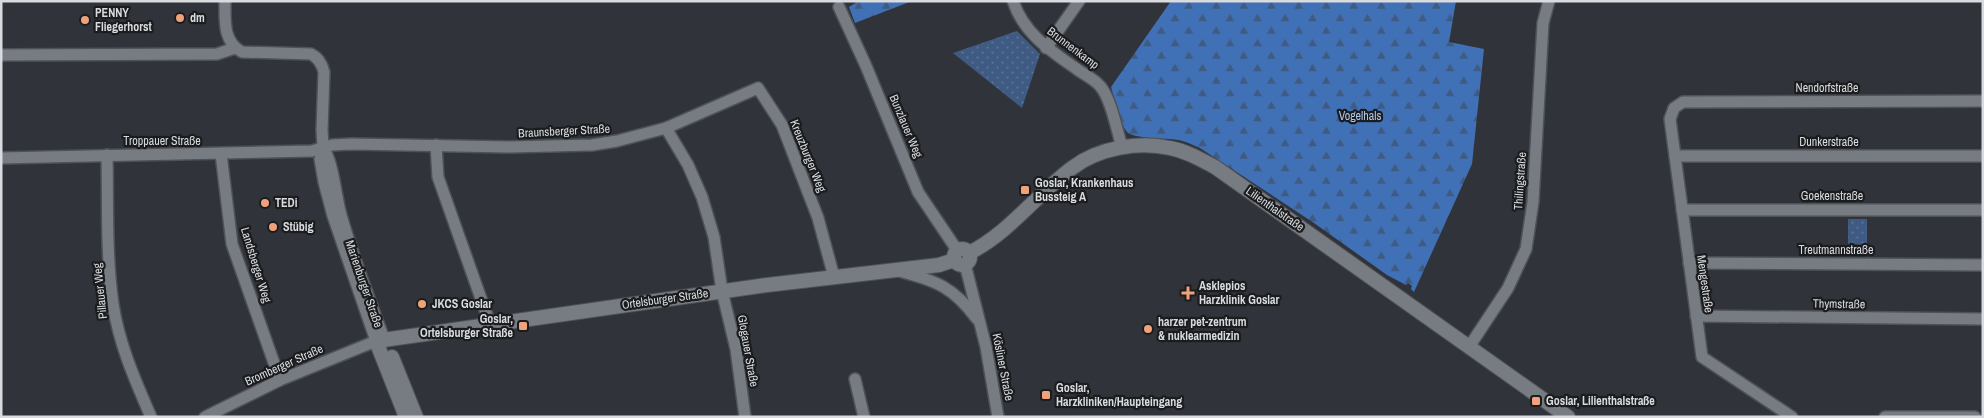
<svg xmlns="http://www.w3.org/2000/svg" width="1984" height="418" font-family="'Archivo Narrow',sans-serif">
	<defs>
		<pattern id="green-dots" width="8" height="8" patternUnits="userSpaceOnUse" patternTransform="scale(1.25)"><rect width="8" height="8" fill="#405b83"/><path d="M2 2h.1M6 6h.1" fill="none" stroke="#5b7294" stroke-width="1.8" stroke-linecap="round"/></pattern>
		<pattern id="forest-firs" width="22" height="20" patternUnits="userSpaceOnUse" patternTransform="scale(1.25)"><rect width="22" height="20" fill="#4070b5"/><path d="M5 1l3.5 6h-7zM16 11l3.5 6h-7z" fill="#405b82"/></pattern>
	</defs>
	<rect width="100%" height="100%" fill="#30343a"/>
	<g fill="url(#green-dots)">
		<path d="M1017,31L1040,54L1022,108L953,53Z"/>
		<path d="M1848,219H1867V245L1848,244Z"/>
	</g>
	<g fill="url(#forest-firs)">
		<path d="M859,1H912L855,23L849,7Z"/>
		<path d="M1171,1H1456L1449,42L1484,49L1472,164L1414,292L1411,289L1412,286L1408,283L1406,285L1387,275L1314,223L1200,148C1193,145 1185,141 1178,140C1166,138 1134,139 1127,132C1118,121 1115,100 1111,87Z"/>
	</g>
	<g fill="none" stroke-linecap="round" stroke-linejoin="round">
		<g stroke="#4e5156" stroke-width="14">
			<g id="minor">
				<path d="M1013,1C1024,34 1051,51 1078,70C1085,75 1094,79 1100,86C1111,98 1117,131 1122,147"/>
				<path d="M839,7L866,66L918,192L957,250"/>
				<path d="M1046,48L1079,1"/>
				<path d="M1,55L217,54L235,48"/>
				<path d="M666,128L688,165L702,197L714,237L722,291L736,349L745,417"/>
				<path d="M436,145L438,177L490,324"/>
				<path d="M323,148C333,160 336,198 341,215C353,257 369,298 384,339"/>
				<path d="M221,154L232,244L280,380"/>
				<path d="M107,155C108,205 106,255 113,304C119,344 135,380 151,417"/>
				<path d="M1675,156H1983"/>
				<path d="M1,158L312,151L332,145L351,144L509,147L592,145L617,141L666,128L758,88L782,125L818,218L834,277"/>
				<path d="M1682,210H1983"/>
				<path d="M1689,263L1983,265"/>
				<path d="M965,264L986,347L998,417"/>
				<path d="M899,271C937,281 953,287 977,319"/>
				<path d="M1696,316L1983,319"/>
				<path d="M1469,347L1508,288L1526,249L1533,202L1543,23L1549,1"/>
				<path d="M855,379L864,417"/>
				<path d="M205,417L280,380L376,341L333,216L324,182L320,159L323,148L322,130L324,72C322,64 319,58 311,54L242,52C223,42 225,21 225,1"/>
				<path d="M1792,417L1702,357L1670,119L1674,108L1683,102L1983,101"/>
				<path d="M1885,417H1975"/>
			</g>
		</g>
		<g stroke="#4e5156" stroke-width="16">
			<g id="tertiary">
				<circle cx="962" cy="257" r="8"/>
				<path d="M969,253C1009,233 1036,195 1072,168C1098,148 1138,141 1170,148C1186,151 1200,159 1215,167L1568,417"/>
				<path d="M392,357L416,417"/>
				<path d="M406,417L376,341L767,285L939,265L954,260"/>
			</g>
		</g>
		<use href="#minor" stroke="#777c83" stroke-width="11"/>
		<use href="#tertiary" stroke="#777c83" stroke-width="14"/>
	</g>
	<g fill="#f0a27a" stroke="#1a1c1e" stroke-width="2">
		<circle cx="180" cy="18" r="5"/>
		<circle cx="85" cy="20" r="5"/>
		<rect x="1020" y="185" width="10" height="10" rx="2.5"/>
		<circle cx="265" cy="203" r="5"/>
		<circle cx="273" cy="227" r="5"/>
		<path d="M1185.5 285.5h5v5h5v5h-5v5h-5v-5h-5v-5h5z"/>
		<circle cx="422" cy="304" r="5"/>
		<rect x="518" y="321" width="10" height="10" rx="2.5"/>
		<circle cx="1148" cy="329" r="5"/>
		<rect x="1041" y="390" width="10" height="10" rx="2.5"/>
		<rect x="1531" y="396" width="10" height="10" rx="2.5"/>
	</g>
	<g text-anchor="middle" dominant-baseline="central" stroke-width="4.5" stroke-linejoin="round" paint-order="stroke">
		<g font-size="12" font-weight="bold" fill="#d9dbdf" stroke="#1a1c1e" text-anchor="start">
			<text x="95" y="13">PENNY<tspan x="95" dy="14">Fliegerhorst</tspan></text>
			<text x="190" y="18">dm</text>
			<text x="1035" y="183">Goslar, Krankenhaus<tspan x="1035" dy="14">Bussteig A</tspan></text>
			<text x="275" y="203">TEDi</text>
			<text x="283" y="227">Stübig</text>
			<text x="1199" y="286">Asklepios<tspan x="1199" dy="14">Harzklinik Goslar</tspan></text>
			<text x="432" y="304">JKCS Goslar</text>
			<text x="513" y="319" text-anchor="end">Goslar,<tspan x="513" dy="14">Ortelsburger Straße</tspan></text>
			<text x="1158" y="322">harzer pet-zentrum<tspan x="1158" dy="14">&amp; nuklearmedizin</tspan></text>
			<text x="1056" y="388">Goslar,<tspan x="1056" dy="14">Harzkliniken/Haupteingang</tspan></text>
			<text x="1546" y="401">Goslar, Lilienthalstraße</text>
		</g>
		<g font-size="12" fill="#d9dbdf" stroke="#1a1c1e">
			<text transform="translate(1073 48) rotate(37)">Brunnenkamp</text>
			<text x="1827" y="88">Nendorfstraße</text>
			<text transform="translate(906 126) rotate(67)">Bunzlauer Weg</text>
			<text transform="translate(564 131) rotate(-3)">Braunsberger Straße</text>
			<text x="162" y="141">Troppauer Straße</text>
			<text x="1829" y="142">Dunkerstraße</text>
			<text transform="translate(808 156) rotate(68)">Kreuzburger Weg</text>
			<text transform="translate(1520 181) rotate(-86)">Thilingstraße</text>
			<text x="1832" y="196">Goekenstraße</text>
			<text transform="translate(1275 209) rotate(35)">Lilienthalstraße</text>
			<text x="1836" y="250">Treutmannstraße</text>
			<text transform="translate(256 265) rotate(73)">Landsberger Weg</text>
			<text transform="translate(364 284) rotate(71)">Marienburger Straße</text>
			<text transform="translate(1705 284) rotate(82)">Mengestraße</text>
			<text transform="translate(100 291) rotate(-96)">Pillauer Weg</text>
			<text transform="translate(665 299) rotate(-8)">Ortelsburger Straße</text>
			<text transform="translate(1839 304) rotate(1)">Thymstraße</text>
			<text transform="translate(748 351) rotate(80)">Glogauer Straße</text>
			<text transform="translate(284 365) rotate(-24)">Bromberger Straße</text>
			<text transform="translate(1003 367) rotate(79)">Kösliner Straße</text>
		</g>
		<g font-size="12" fill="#aec8ed" stroke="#1a1c1e">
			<text x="1360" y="116">Vogelhals</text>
		</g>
	</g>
	<rect width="1984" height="418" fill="none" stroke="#d9dbdf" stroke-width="5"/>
</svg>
